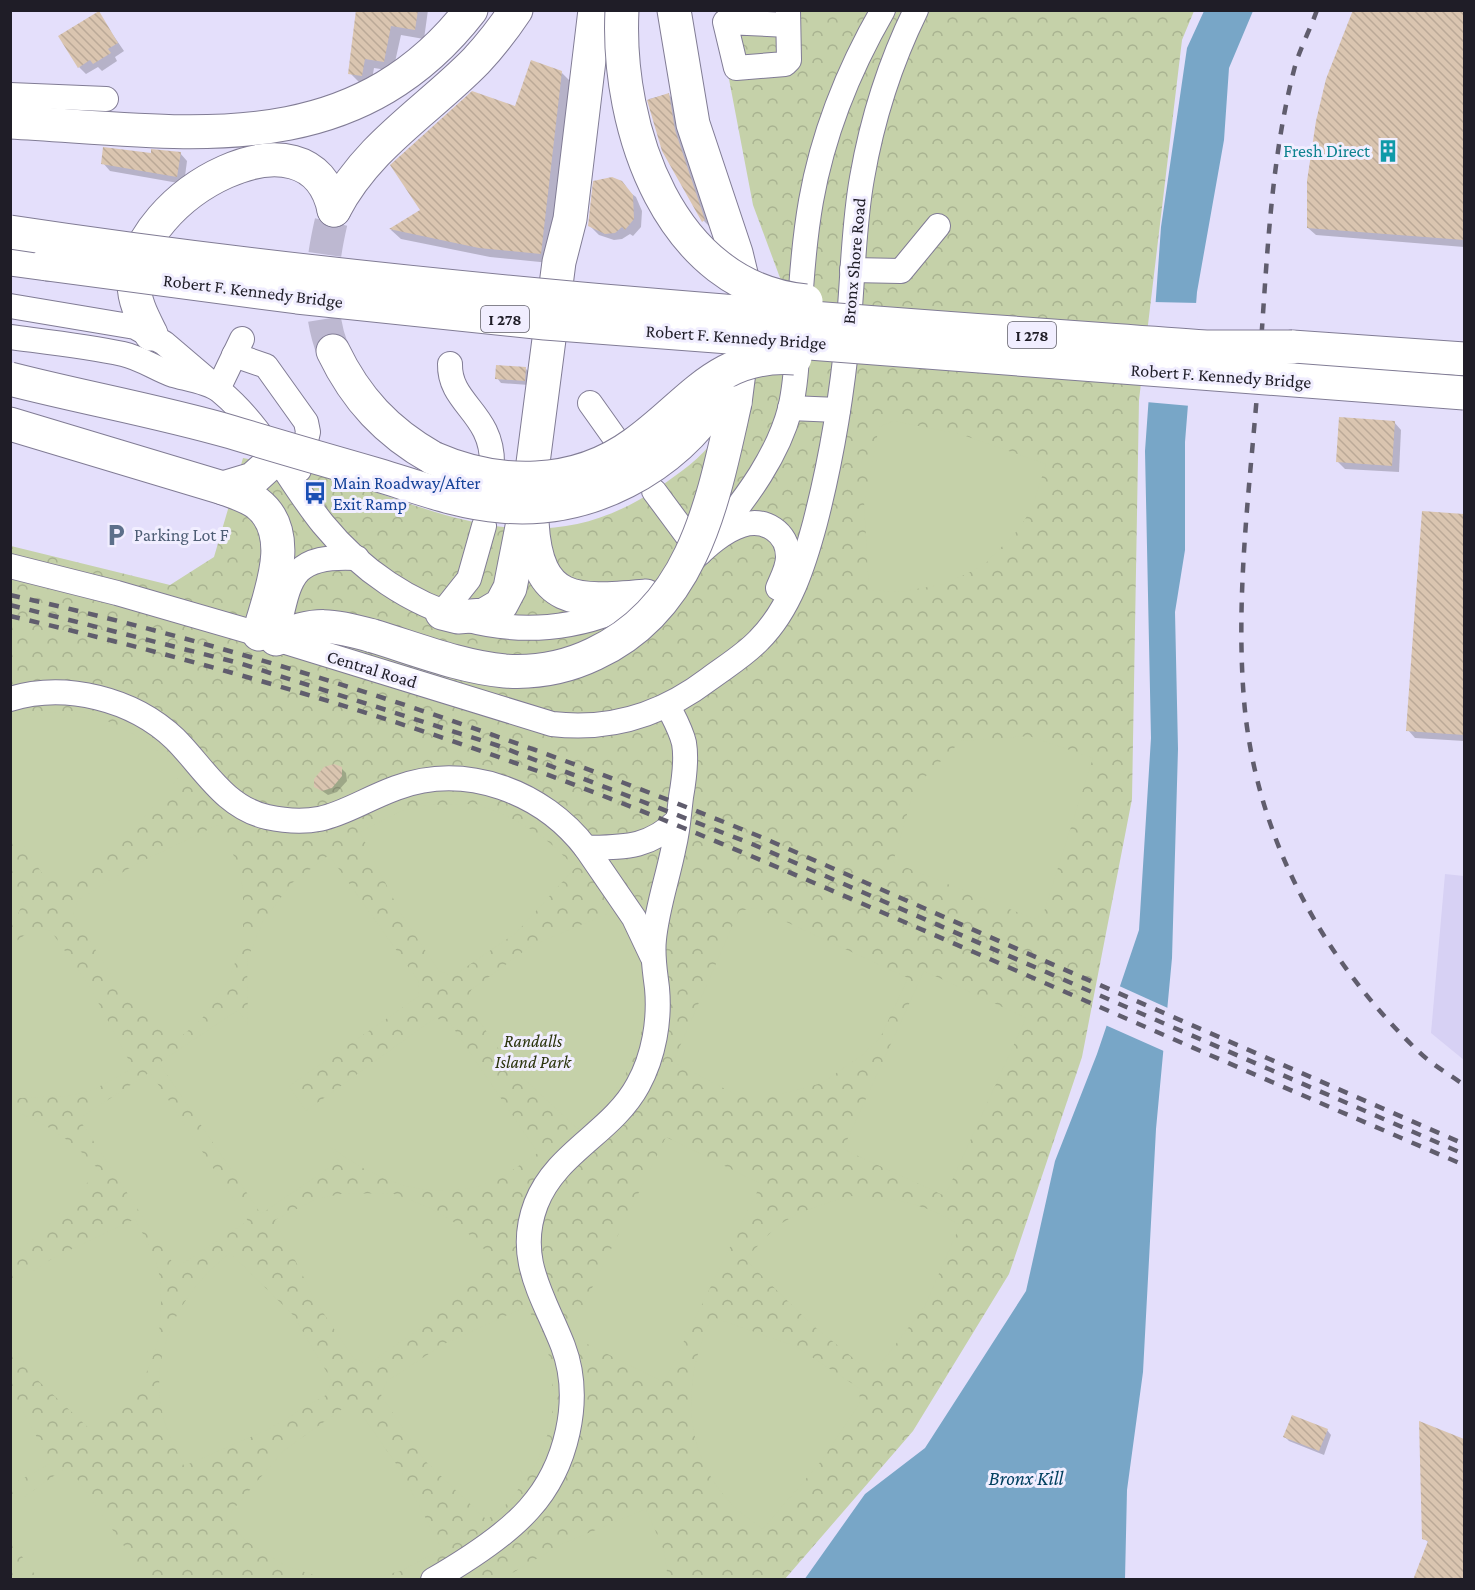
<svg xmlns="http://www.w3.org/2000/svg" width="1475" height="1590" font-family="'Crimson Pro',serif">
	<defs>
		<pattern id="park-crowns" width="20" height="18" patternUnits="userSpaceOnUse" patternTransform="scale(1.5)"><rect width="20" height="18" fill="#c5d1a9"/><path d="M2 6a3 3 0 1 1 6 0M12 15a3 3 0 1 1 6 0" fill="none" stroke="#a9b391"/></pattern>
		<pattern id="building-back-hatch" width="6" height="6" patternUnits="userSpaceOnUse" patternTransform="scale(1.5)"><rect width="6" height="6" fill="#dac5b0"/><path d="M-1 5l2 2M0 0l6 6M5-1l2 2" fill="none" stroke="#bba997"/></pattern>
	</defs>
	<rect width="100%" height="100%" fill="#e4dffb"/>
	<path fill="#d7d1f4" d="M1445,874L1464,876V1060L1431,1033Z"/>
	<path fill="url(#park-crowns)" d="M716,11H1194L1182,40L1139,400L1132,799L1082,1057L1009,1274L913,1431L785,1579L11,1580V546L170,585L214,557L243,458C264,462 286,464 306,470C430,504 533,573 658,488C678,474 702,458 716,437C724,423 730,407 738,392C754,359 770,327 786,294L753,205Z"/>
	<g fill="#c5d1a9">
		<path d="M893,421L960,434L1046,464L1032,508L1019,529L983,566L945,584L899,592L869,590L864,502L879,427Z"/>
		<path d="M83,712C126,727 151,740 181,775L123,841L60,883L45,878L11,826V718L32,713Z"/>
		<path d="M1029,736L1093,758L1043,915L1034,919L893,862L915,787L961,741Z"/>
		<path d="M476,804C520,820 544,833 575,868L516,933L453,976L439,971L401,914L360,832L401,811L426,805Z"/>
		<path d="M218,825L239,866L243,891V942L228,981L201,1020L178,1039L114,979L73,914L78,900L136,864Z"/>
		<path d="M329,855L419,982L418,997L289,1086L306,1111L435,1018L450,1023L538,1153C523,1162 507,1176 491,1182C433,1204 376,1182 330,1146L339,1161L261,1214L159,1063L238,1010L248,1025L247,960L263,921L292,883Z"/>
		<path d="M11,878L24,900L18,914L11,918Z"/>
		<path d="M756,908L908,978L881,1036L864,1054L822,1083L782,1094H735L673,1062L739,911Z"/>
		<path d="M616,910C623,925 634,941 638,956C657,1025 632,1086 578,1129L512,1068L468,1005L471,990L531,946Z"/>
		<path d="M37,926L51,931L90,987L133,1068L93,1090L68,1096L18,1098L11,1096V945Z"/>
		<path d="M924,971L1026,1018L945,1196L843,1149Z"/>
		<path d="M150,1072L248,1221L176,1268L79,1119Z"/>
		<path d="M11,1110C47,1123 73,1141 99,1170L40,1235L11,1255Z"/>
		<path d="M666,1137L761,1184L664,1382L569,1335Z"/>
		<path d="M391,1193C435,1208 459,1220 490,1256L431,1321L368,1364L354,1359L316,1302L275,1220L316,1199L341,1194Z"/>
		<path d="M847,1196C891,1197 921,1202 960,1225L925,1306L879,1366H863L810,1323L745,1259L777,1226L799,1213Z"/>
		<path d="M135,1219C142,1233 151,1247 156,1261C161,1276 161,1292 161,1307C160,1363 138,1398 95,1434L31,1374L11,1341V1285L53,1258Z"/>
		<path d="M230,1253L293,1315L332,1381L326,1395L267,1430L184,1466C178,1452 169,1438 165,1423C145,1356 179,1293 230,1253Z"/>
		<path d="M527,1306L547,1347L552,1372V1423L537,1462L510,1501L487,1520L423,1459L381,1395L387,1381L444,1344Z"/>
		<path d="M712,1317L795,1346L859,1388L860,1403L822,1460L763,1529C751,1520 737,1511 727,1499C681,1447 683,1376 712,1317Z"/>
		<path d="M10,1388L51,1463L11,1485H10Z"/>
		<path d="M345,1407L360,1412L399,1468L442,1549L401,1571L377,1577L326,1579L286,1566L246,1541L226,1518L283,1451Z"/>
		<path d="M68,1466L147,1579H38L11,1541V1506Z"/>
		<path d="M646,1509L664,1551L668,1579H502L562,1544Z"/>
	</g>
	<path fill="#78a6c7" d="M1204,11H1253L1229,68L1224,140L1197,292L1185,442V550L1175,612L1178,749L1172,958L1156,1129L1143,1372L1127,1490L1125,1579L804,1580L865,1494L925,1448L1026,1291L1055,1161L1097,1054L1139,930L1151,738L1145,451L1161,227L1187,48Z"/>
	<g fill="#e4dffb">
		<path d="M1153,302L1199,303L1191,406L1146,402Z"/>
		<path d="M1117,985L1170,1009L1166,1052L1103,1024Z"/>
	</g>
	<g fill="#0003">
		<path d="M357,10H428L424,39L401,35L393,71L374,68L371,85L360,83L350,73Z"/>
		<path d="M1354,10H1464V247L1316,235L1308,228Z"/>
		<path d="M98,13L124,51L115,57L117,61L102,71L98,67L86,74L79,67Z"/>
		<path d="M561,72L571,82L550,263L490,257L401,239L391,230L422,211L516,108Z"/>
		<path d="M668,94L676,102L711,228L704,221L664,151L649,99Z"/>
		<path d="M180,153L187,161L184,184L110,171L103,163L152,155Z"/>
		<path d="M612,179L636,197L642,211L641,227L633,236L630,234L622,239L614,240L599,235L589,225Z"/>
		<path d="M526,369L530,373L529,385L501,383L497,378Z"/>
		<path d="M1394,422L1401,430L1399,472L1345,469L1337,461Z"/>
		<path d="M1423,512L1464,515V741L1415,738L1408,730Z"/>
		<path d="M341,768L346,773L347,781L337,792L328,795L315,786Z"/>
		<path d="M1420,1423L1464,1441V1580H1415L1429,1543L1424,1538Z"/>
		<path d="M1327,1430L1331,1435L1324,1455L1289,1441L1285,1437Z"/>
	</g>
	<g fill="url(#building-back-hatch)">
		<path d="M356,10H418L415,30L391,26L384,62L365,59L362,76L348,74Z"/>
		<path d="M1353,10H1464V240L1307,228V181L1316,121L1326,79Z"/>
		<path d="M99,11L118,43L108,49L111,53L93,64L90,60L78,68L58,36Z"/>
		<path d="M531,60L562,71L541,254L479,248L389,229L420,210L390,165L472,91L515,106Z"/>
		<path d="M669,93L675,130L705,220L702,222L662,151L647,100Z"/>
		<path d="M103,147L151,153V149L181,152L177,177L101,164Z"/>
		<path d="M612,177L622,181L633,195L634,219L625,230L622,227L615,233L605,234L588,226L593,181Z"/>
		<path d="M496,365L526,367L525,381L495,379Z"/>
		<path d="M1339,417L1395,421L1392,466L1336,462Z"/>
		<path d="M1422,511L1464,514V735L1406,731Z"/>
		<path d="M334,764L342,767V776L332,788L322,791L314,787V779L324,767Z"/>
		<path d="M1292,1415L1328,1429L1319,1451L1283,1437Z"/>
		<path d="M1419,1421L1464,1439V1580H1413L1428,1541L1422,1539Z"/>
	</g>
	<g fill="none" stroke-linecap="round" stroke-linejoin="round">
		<path stroke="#bdb8d1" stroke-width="33" stroke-dasharray="33 16" stroke-linecap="butt" d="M333,351C315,304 322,258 334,210"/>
		<g stroke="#817c95" stroke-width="26">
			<g id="minor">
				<path d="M788,10L789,60L785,64L736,68L725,22L788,25"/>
				<path d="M10,95L106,99"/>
				<path d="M852,270L901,271L938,226"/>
				<path d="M10,306L135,327L164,343L218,389L242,339"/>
				<path d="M10,337C48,342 86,346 123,354C141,358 156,369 173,375C187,379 209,382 220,391C264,427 288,481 323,524C399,617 522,658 633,603"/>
				<path d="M234,355L266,366L306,422L308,432L299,470"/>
				<path d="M450,364C449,404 493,413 492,464"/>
				<path d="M590,403L617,441"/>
				<path d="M790,408L838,410"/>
				<path d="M654,491L700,553"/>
				<path d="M717,533C747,497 778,455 790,409C797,381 797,351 799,323C801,282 804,241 811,201C823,133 849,69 883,10"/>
				<path d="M688,564C703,550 722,531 742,525C765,518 788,532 788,557C788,568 782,578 778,588"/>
				<path d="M10,566L117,593L276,639L552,724C610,731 663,714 709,679C725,667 745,655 759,640C790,609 804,564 815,523C831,461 842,395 848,331C853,280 853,228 862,178C872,120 890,63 916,10"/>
				<path d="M442,613L469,579L484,526"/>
				<path d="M276,639C290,581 287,554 357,558"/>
				<path d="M10,699C66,682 133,699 175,739C204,768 224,807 267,817C327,830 345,807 396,788C466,762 543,792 586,848C625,847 649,848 678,820"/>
				<path d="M586,848L634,918L652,956"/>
				<path d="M433,1580C464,1562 506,1535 529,1509C567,1467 583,1399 563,1346C544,1297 515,1259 536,1204C556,1152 612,1133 638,1085C654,1056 660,1020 657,988C655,971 652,956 654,939C657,908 668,877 674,846C678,830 679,813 681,797C684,780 687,760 684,743C681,730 674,718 668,706"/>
			</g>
		</g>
		<g stroke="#817c95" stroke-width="35">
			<g id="highway">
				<path d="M674,10L693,124L736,253L745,290V325L735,403"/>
				<path d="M10,122C182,131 350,166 471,10"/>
				<path d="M334,210C367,146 427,111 476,61C491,45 504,28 516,10"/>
				<path d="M10,259L47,264"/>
				<path d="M151,334C143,318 134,302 134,283C134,195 311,99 334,210"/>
				<path d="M1292,347L1464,359"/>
				<path d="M333,351C356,399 387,432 433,458"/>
				<path d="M10,424L223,488C234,492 247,496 257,503C297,534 269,595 259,634"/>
				<path d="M223,488L253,479L276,458"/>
				<path d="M532,522C537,606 576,602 646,596"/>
				<path d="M442,613L458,617L484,615L501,605L510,588L530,486L559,262L570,219L595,10"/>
				<path d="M276,639C314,621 334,625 373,636"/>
			</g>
		</g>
		<use href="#minor" stroke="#fff" stroke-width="24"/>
		<use href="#highway" stroke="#fff" stroke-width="33"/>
		<g stroke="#605d6d" stroke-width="4.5" stroke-dasharray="10 10" stroke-linecap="butt">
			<path d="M1317,10C1310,30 1299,50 1294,70C1269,167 1267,270 1259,369C1251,479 1235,590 1244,700C1255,834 1321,958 1418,1051C1431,1064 1449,1074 1464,1085"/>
			<path d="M10,595C268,653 516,737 761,837L1464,1144"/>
			<path d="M10,605L239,663L499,746L752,844L1464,1154"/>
			<path d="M10,616C183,656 354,705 521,765C673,820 821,886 969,950C1134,1022 1299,1094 1464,1165"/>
		</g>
		<g stroke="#817c95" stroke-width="35" stroke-linecap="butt">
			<g id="highway-bridge">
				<path d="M622,10C616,128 669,288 806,301"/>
				<path d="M10,232C407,292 806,318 1206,347H1292"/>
				<path d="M47,264L297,297L545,323L1464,393"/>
				<path d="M10,379C84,398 158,411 231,432C280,447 329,461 378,475C418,487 459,503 501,506C589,514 673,469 720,396"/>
				<path d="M433,458C499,487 575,487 634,444C689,405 718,352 795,358"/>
				<path d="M373,636C416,649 461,667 505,671C536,673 567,667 594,654C694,608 713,501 735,403"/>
			</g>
		</g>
		<use href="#highway-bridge" stroke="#fff" stroke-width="33"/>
	</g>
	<defs>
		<g id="building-bare" transform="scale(1.8)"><path d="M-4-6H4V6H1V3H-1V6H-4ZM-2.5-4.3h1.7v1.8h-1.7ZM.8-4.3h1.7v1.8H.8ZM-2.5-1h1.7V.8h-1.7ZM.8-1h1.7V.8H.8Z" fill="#0f9aa8" stroke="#f1eeff" stroke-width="2.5" paint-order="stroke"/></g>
		<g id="bus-bare" transform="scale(1.8)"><path d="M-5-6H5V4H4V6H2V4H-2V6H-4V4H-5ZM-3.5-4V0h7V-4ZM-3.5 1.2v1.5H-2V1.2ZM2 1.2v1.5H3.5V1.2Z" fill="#1a4fb4" stroke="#f1eeff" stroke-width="2.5" paint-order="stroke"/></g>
		<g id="parking-bare" transform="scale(1.8)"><path d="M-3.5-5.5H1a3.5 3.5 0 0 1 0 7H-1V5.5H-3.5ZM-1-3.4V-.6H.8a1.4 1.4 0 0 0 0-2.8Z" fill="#5c6f8a" stroke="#f1eeff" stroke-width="2.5" paint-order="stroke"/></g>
	</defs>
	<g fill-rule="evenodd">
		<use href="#building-bare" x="1388" y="151"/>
		<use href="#bus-bare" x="315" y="493"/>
		<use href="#parking-bare" x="116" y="535"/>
	</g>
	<g text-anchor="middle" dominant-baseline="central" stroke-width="6" stroke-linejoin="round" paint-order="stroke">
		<g fill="#f1eeff" stroke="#5e5c68" stroke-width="1.5">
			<rect x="481" y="306" width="48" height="26" rx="4.5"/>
			<rect x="1008" y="322" width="48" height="26" rx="4.5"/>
		</g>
		<g font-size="16" font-weight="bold" fill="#1f1d27">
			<text x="505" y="319">I 278</text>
			<text x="1032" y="335">I 278</text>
		</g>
		<g font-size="18" fill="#0d838f" stroke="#f1eeff" text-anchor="end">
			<text x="1370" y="151">Fresh Direct</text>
		</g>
		<g font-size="18" fill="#1f1d27" stroke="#f1eeff">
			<text transform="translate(854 261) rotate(-85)">Bronx Shore Road</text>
			<text transform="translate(253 291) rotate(7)">Robert F. Kennedy Bridge</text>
			<text transform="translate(736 337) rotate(4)">Robert F. Kennedy Bridge</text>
			<text transform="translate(1221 376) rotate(4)">Robert F. Kennedy Bridge</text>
			<text transform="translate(372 669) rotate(17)">Central Road</text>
		</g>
		<g font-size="18" fill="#164399" stroke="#f1eeff" text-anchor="start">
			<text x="333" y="483">Main Roadway/After<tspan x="333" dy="21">Exit Ramp</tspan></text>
		</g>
		<g font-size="18" fill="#4e5e75" stroke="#f1eeff" text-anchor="start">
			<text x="134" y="535">Parking Lot F</text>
		</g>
		<g font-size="18" font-style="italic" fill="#2a330c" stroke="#f1eeff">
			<text x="533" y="1041">Randalls<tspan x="533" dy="21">Island Park</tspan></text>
		</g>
		<g font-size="20" font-style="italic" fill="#024060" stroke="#f1eeff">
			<text x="1026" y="1478">Bronx Kill</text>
		</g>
	</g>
	<rect width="1475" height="1590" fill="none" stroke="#1f1d27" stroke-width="24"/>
</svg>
